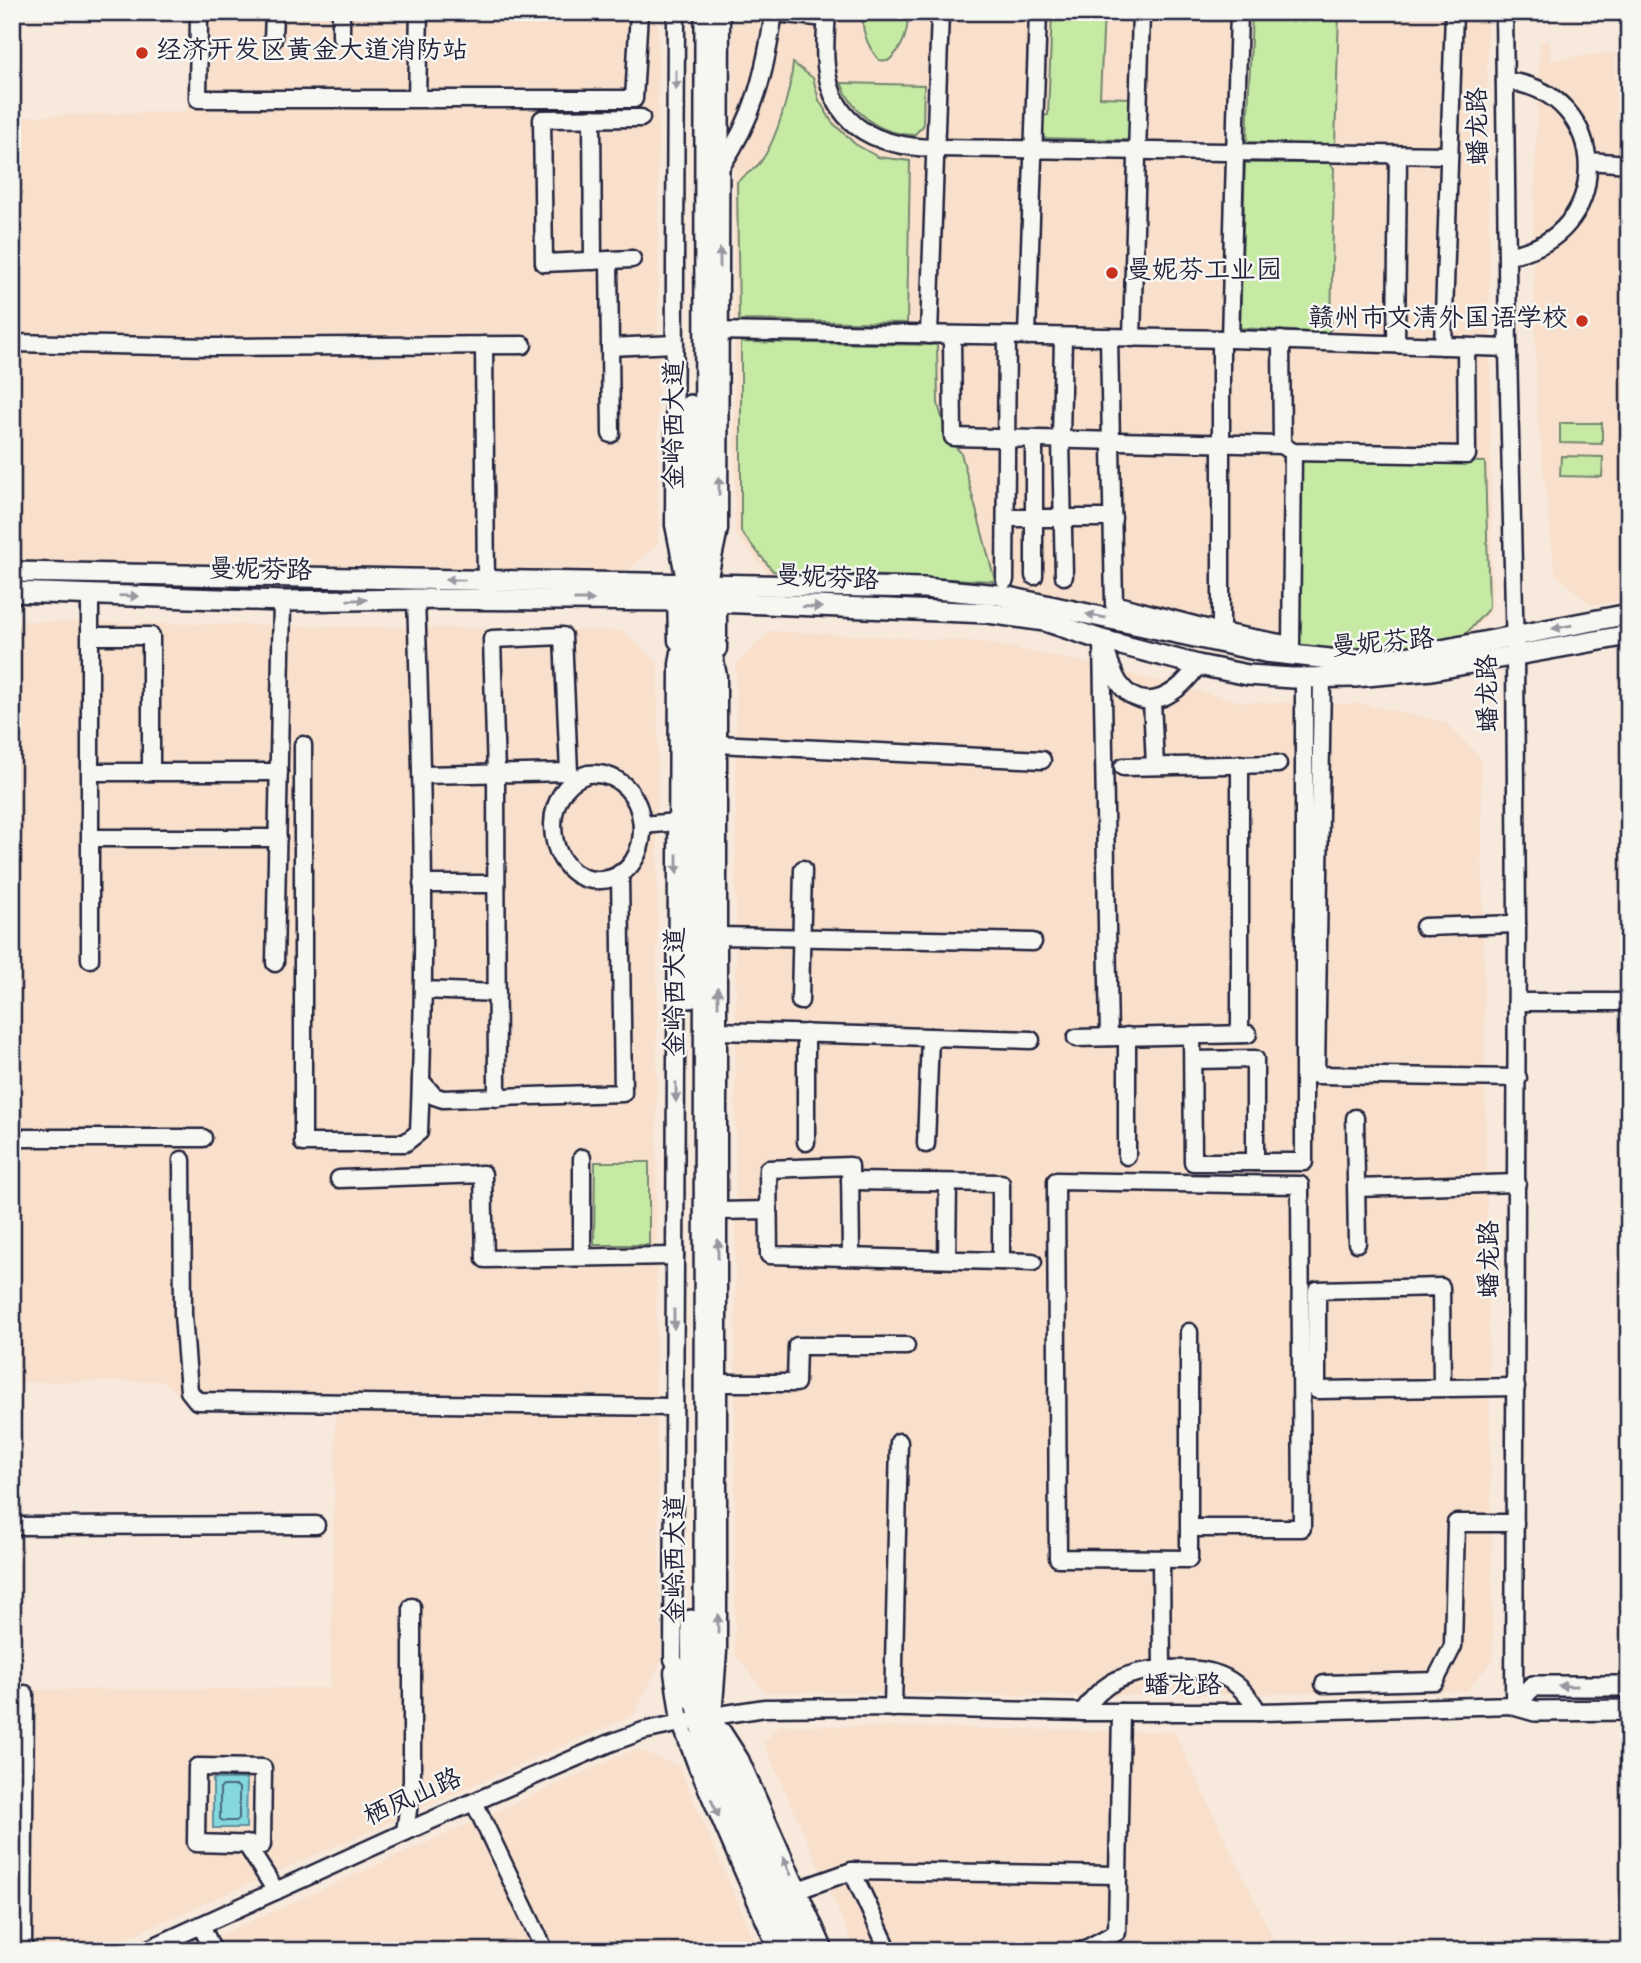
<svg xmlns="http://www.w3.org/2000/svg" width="1641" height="1963" font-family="'Gochi Hand','LXGW WenKai TC',sans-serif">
	<rect width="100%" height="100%" fill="#f7e9dc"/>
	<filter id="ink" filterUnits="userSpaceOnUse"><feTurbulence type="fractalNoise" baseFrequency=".0143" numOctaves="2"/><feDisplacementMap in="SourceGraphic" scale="14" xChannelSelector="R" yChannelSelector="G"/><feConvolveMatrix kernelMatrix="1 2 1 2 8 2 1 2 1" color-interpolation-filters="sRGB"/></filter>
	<g filter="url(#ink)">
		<g fill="#f8e0cc">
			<path d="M188,12H658V544L619,578L12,568V117L187,111Z"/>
			<path d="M733,12H1487L1492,610L1466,639L1392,653L1299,651L995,585L771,576L735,534Z"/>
			<path d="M1540,41H1550V60L1615,52L1616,123H1629V600L1591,605L1555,573L1537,412L1533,230Z"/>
			<path d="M12,621L623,631L658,663L656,1393L661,1661L634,1715L96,1951H32L36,1690L330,1688L336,1408L193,1406L163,1381L12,1382Z"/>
			<path d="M770,631L983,642L1086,663L1242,702L1363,704L1445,722L1481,758L1493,1660L1466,1691L1076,1696L765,1692L735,1654L736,664Z"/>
			<path d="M779,1725L1174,1732L1279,1951H856L764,1743Z"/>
			<path d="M636,1749L679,1766L759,1951H185Z"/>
		</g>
		<g fill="#c6eaa4" stroke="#748670" stroke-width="2">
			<path d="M863,12H908C908,32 904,48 888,61L879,60C867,46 861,31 863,12Z"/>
			<path d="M1052,12H1104L1100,97L1131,98L1130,140L1038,138L1039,116L1048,115Z"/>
			<path d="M1252,12H1339L1335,145L1247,142Z"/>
			<path d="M793,63L813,78L819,100L832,122L855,144L878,157L910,161L907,323L739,320L737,182C744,176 753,170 759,164C776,143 791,90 793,63Z"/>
			<path d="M841,83L924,85L923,126L914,135C879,134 854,115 841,83Z"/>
			<path d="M1245,163H1329L1334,168L1331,329L1327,333L1240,328Z"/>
			<path d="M741,342L937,345L938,403L947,437L961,453L995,581L773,571L741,532Z"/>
			<path d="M1560,423H1602V444L1560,443Z"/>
			<path d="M1561,456L1603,457L1602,477L1560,476Z"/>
			<path d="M1300,459L1485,462L1489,608L1464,636L1391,649L1299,648Z"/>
			<path d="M595,1162H649V1245H594Z"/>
		</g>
		<path fill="#86d8df" stroke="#5e8f9d" stroke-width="2" d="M213,1779H247L246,1828H213Z"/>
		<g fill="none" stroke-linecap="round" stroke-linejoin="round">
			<path stroke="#4a6b7d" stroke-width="2" d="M223,1786H237L239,1788V1818L237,1821H223L220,1819V1789Z"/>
			<g stroke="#22223b" stroke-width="21">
				<g id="minor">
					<path d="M199,12L198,99H634L639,12"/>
					<path d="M676,12L674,525L684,575"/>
					<path d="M827,12C826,30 824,49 826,66C833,129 880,147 935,148L1448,155"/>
					<path d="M774,13L827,18"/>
					<path d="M341,36V12"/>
					<path d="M273,40L274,12"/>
					<path d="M1505,81C1614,91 1616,241 1507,255"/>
					<path d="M417,98L419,12"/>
					<path d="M592,118L593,261"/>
					<path d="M1588,161L1629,164"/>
					<path d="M720,168C755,117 765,72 774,12"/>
					<path d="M632,259L544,263L542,119L641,118"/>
					<path d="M609,260L611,434"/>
					<path d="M709,331L1230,339L1508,348"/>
					<path d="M929,335L940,12"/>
					<path d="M952,335L953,437L1282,445L1293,452L1467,455L1466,347"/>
					<path d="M1027,336L1038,12"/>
					<path d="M1063,337L1061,440L1064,576"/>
					<path d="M1109,337L1114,604L1221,632L1291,645L1293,452"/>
					<path d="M1132,338L1141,12"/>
					<path d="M1221,339V632"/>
					<path d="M1230,339L1239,12"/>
					<path d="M1281,340L1282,445"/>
					<path d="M12,343L211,347L523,345"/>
					<path d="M1396,344L1398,155"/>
					<path d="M484,345L486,590"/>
					<path d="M1443,346L1454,12"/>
					<path d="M610,347L675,344"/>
					<path d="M1034,439V576"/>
					<path d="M1006,518H1113"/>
					<path d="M710,572L719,529L721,12"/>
					<path d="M1005,580L1007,336"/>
					<path d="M676,590L677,641"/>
					<path d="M684,628L678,664L673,1659L691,1700"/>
					<path d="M91,636H151V772"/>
					<path d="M710,636L718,676V1652L714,1704"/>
					<path d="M1102,640L1109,1037"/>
					<path d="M718,649V591"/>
					<path d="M1106,652C1110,662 1113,674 1119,683C1144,719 1181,692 1198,665"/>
					<path d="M1322,677L1316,1075L1518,1078"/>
					<path d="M1152,701L1155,766"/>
					<path d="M718,744L1042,760"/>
					<path d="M303,745V1143H405L419,1132C427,954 422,776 416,599"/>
					<path d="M1123,767L1278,764"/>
					<path d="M91,772H279"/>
					<path d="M588,774C655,769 660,876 601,880C547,884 533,791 588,774Z"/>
					<path d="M422,775L569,772"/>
					<path d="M642,825L677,822"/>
					<path d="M91,838H278"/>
					<path d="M422,884H495"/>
					<path d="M1424,927L1517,924"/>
					<path d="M718,936L1033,942"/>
					<path d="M90,959V594"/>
					<path d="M275,963L282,601"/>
					<path d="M423,990L497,993"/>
					<path d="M800,1001L803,869"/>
					<path d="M1517,1002H1629"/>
					<path d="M718,1031L1031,1040"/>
					<path d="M1240,1034V764"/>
					<path d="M1192,1035L1193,1162H1304V678"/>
					<path d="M1076,1038L1248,1034"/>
					<path d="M1193,1060L1255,1059V1162"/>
					<path d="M421,1081L434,1096L443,1099L623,1093L620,873"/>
					<path d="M497,1098L496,774L492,639L563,636L569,772L574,780"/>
					<path d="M1355,1118L1357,1243"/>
					<path d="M12,1138H203"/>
					<path d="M806,1142V1033"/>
					<path d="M926,1144L930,1037"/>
					<path d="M1127,1156V1036"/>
					<path d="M582,1158V1257"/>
					<path d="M182,1160L183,1315L189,1391L197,1401L674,1407"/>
					<path d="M339,1179L483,1174L485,1259L675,1256"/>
					<path d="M850,1181L1001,1183V1261"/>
					<path d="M1357,1188L1517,1183"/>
					<path d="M718,1211L768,1210"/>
					<path d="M851,1257L850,1166L768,1169L769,1255L1033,1262"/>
					<path d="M947,1259L948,1183"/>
					<path d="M1189,1332V1559L1058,1558L1056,1181L1300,1185L1302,1528H1189"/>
					<path d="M718,1383H796L797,1346H906"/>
					<path d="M1442,1388L1441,1287L1317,1290V1390L1516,1387"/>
					<path d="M12,1526L316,1525"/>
					<path d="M1161,1559L1162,1669"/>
					<path d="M673,1672L680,1721L698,1769"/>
					<path d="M1324,1684L1435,1681L1453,1646L1456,1523H1515"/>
					<path d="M893,1708L899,1442"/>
					<path d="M1083,1712C1103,1680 1130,1671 1166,1669C1208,1667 1237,1673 1258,1712"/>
					<path d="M722,1731L740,1759L825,1951"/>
					<path d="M700,1738L702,1777L778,1951"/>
					<path d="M197,1767L263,1768L262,1845L196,1843Z"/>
					<path d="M474,1802L545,1951"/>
					<path d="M405,1832L412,1781V1607"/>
					<path d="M246,1844L276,1891"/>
					<path d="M852,1871L889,1951"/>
					<path d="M798,1890L852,1871L1118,1875"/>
					<path d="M201,1925L213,1951"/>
					<path d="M23,1951L25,1694"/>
					<path d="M144,1951L425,1823L610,1743L643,1731L713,1716L765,1708L865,1707L1086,1712H1258L1514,1705L1517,924L1515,655L1508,348L1504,12"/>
					<path d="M1082,1951L1117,1932L1121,1712"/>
				</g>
			</g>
			<g stroke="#22223b" stroke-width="24">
				<g id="major">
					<path d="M705,12L704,1657L706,1684L718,1737L810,1951"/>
					<path d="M690,405V998"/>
					<path d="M12,572L924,588L999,595L1265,652L1339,660L1405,657L1629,614"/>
					<path d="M12,592L282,601L416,599L690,601L988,613L1045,621L1102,640L1198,665L1248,675L1293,678L1355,677L1432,670L1629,635"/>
					<path d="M691,1620L692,1684L705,1742L720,1783L793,1951"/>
					<path d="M1629,1686H1533L1514,1705L1535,1711L1629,1710"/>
				</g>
			</g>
			<use href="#minor" stroke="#f6f6f2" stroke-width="16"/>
			<use href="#major" stroke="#f6f6f2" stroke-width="19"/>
		</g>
		<defs><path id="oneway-solid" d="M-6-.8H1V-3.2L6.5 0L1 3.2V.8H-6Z" transform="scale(1.75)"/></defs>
		<g fill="#9797a0">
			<use href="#oneway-solid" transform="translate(676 80) rotate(90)"/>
			<use href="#oneway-solid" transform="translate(720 258) rotate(-90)"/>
			<use href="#oneway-solid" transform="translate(719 486) rotate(-90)"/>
			<use href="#oneway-solid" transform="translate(455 580) rotate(-179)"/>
			<use href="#oneway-solid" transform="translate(129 596) rotate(2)"/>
			<use href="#oneway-solid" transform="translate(357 600) rotate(-1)"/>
			<use href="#oneway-solid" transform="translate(584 600)"/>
			<use href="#oneway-solid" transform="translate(812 607) rotate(3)"/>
			<use href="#oneway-solid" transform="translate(1096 616) rotate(-168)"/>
			<use href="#oneway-solid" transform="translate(1562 627) rotate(170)"/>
			<use href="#oneway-solid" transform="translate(677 864) rotate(90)"/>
			<use href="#oneway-solid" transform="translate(718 997) rotate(-90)"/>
			<use href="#oneway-solid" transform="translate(676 1092) rotate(90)"/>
			<use href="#oneway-solid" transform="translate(718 1249) rotate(-90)"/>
			<use href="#oneway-solid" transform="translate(674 1319) rotate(90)"/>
			<use href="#oneway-solid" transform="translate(718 1624) rotate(-90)"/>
			<use href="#oneway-solid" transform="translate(1568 1686) rotate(180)"/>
			<use href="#oneway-solid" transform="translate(715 1808) rotate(66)"/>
			<use href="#oneway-solid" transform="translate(787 1866) rotate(-114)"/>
		</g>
	</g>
	<g fill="#c8321e" stroke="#f6f6f2" stroke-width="2.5">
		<circle cx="142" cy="53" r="7"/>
		<circle cx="1112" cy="273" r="7"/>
		<circle cx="1582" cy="321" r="7"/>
	</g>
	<g text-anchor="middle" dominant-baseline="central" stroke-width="5" stroke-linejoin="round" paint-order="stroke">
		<g font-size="26" fill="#22223b" stroke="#f6f6f2" text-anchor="start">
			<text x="156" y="53">经济开发区黄金大道消防站</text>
			<text x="1126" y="273">曼妮芬工业园</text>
			<text x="1568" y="321" text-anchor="end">赣州市文清外国语学校</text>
		</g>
		<g font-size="26" fill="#22223b" stroke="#f6f6f2">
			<text transform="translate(1481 126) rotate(-91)">蟠龙路</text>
			<text transform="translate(677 425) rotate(-90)">金岭西大道</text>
			<text transform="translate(260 573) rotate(1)">曼妮芬路</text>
			<text transform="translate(827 581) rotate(3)">曼妮芬路</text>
			<text transform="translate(1383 646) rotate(-5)">曼妮芬路</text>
			<text transform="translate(1491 693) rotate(-91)">蟠龙路</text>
			<text transform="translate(678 992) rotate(-90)">金岭西大道</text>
			<text transform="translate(1492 1259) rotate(-90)">蟠龙路</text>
			<text transform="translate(678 1559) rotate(-90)">金岭西大道</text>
			<text x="1183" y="1688">蟠龙路</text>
			<text transform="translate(414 1800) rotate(-24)">栖凤山路</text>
		</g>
	</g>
	<rect width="1641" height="1963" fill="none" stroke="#f6f6f2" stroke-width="42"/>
	<rect x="21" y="21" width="1599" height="1921" fill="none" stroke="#22223b" stroke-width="2.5" filter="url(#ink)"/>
</svg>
